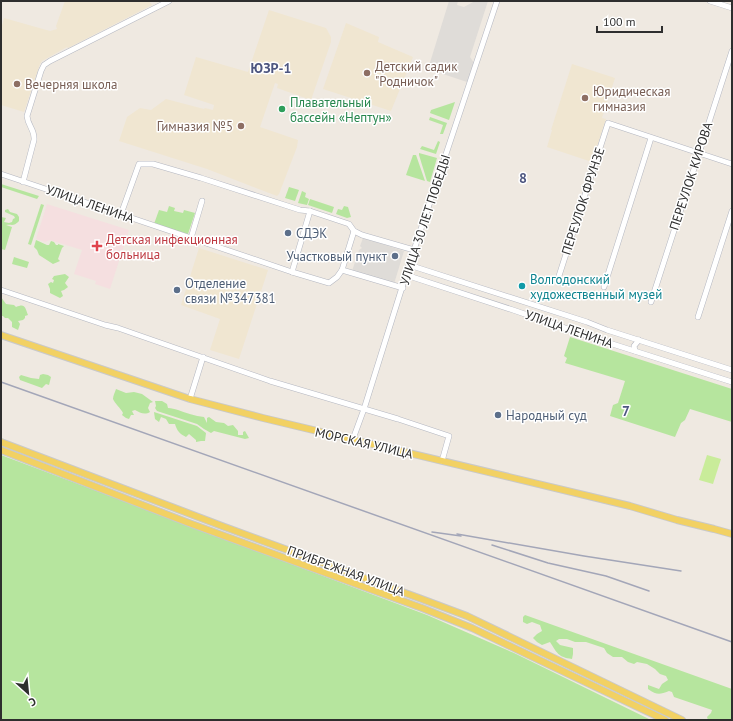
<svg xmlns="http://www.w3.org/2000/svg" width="733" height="721" font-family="'PT Sans',sans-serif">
	<rect width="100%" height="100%" fill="#efe9e1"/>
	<g fill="#f0e6d1">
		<path d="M65,1H149L152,5L68,48L67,47L42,61L40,64L24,112L1,105V29L4,18L50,31L57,29L56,26Z"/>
		<path d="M269,10L326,28L331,37V42L311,100L277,88L278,84L275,83L260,127L298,140L297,147L279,194L277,196L207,169L119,141L127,117L140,108L151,110L166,99L204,109L205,108L213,110L214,105L184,95L196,57L248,72Z"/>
		<path d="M346,23L379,37L378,42L413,57L391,111L323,89Z"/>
		<path d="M572,64L615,78L602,118L606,119L592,162L547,147L552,130H551Z"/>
		<path d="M199,248L268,270L239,359L210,350L220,319L181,305Z"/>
	</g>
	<path fill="#f5dfe0" d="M47,204L129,230L110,289L95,284L96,281L74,274L82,250L50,240L45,242L36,239Z"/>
	<g fill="#b6e59e">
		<path d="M455,102L449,120L430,113L431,110Z"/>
		<path d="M430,117L447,123L443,134H440L443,125L429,120Z"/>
		<path d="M438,141L440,142L436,154L420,149L422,146L434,150Z"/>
		<path d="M419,153L437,158L430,182L427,181L419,155Z"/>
		<path d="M413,155H416L425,181L406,175Z"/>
		<path d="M1,184L39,196L37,199L1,187Z"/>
		<path d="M289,187L299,190L295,201L285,198Z"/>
		<path d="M302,191L306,193L305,197L309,199L307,205L298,203Z"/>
		<path d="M310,199L334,207L332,213L308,205Z"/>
		<path d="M41,204L44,205L31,245L28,244Z"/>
		<path d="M169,206L175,208L174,211L183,213L184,210L195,213L188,234L154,224L159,210L167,212Z"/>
		<path d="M344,206L348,207L351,217L347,218L336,214L338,209L342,210Z"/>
		<path d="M8,209L10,212L17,214L19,217V221C13,227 13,224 6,225L12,227L5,250L1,249V217L6,218L4,222L9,223L12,222L13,219L15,218L14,216L5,212V210Z"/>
		<path d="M36,240L47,245H49L51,241L54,242L56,245H58V244L64,246L62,248L58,259L60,261L53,264L39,255L37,250L34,247Z"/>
		<path d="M14,257L29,262L27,268L12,264Z"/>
		<path d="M65,274L69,277L65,283L68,287L64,290L61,291L63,296L60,298L50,293V289L48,284L51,282L53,283L54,280L52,279L54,276Z"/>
		<path d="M1,297L6,304L14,305L16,307C25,303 25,307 28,315L25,316V318L23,320L18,321L20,324L18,330L12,327V322L8,318H5L3,316H1Z"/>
		<path d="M570,337L732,389V422L690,409L685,420L681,423L675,437L610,416L613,405L618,403L625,381L565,363L567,358L564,356Z"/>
		<path d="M43,374L48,375L51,377L49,385L46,384L42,388L20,380L19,377L21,375L31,378L39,379L40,375Z"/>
		<path d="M116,389L126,393L134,392L142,394L153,402L150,403L148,408L150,412C145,415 140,413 135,410L132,411L134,415H131L129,419L126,418L122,415L123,413C121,409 114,402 113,399C113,396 115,392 116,389Z"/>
		<path d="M155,401H162L167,404L168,408C172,408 174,409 178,410C186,413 195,416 204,417L207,423V418L209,417L216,422L224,423L228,426L233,425L238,431V435H243V432L245,431L249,438L245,439L214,431L211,433L204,429L197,424L157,411L155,408L156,406Z"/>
		<path d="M154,412L197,426L206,433L205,441H201L196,442V440L189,434L186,437C180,434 177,431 175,424H169L166,419L161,417L159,422L155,419Z"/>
		<path d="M1,455L427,615L514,653L651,720H1Z"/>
		<path d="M525,615L732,689V720H708L707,717L711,713L712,710L674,697L672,692L669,691C659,695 657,695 648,689V685L659,689L662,684L668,680L666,676L660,674L655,669L647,664L637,662L634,664L628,662L622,657H613L607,653L604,648L586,642H575L567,639H559L556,641L560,645L573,648V654L572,659C558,657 557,653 550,642L542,645L537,642L533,638L537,634L542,631L540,625L532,622L527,624L523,622V617Z"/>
	</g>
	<path fill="#c9ec9a" d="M707,455L721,459L713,484L699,480Z"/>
	<g fill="#dfdcd8">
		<path d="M449,1H458L457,5L464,7L475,1H488L470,57L474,63L467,82L428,69Z"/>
		<path d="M363,238L404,251L394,284L352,271L355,262L357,261L356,259L359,250L362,248L360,246Z"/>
	</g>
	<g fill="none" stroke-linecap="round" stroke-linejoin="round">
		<g stroke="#b4b7c1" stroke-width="6">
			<g id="minor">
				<path d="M710,1L732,8"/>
				<path d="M1,174L292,272L329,283L337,277L342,270L403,288"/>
				<path d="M23,182L34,140C35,129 28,127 27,116L41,71L44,65L50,61L169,1"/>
				<path d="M121,214L139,164H153L201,178L300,210L310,211L349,224L354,231L362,235L414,250"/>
				<path d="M191,238L202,201"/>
				<path d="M409,265L587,322L607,330L732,370"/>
				<path d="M342,270L354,231"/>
				<path d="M292,272L310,211"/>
				<path d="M406,275L513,310L603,341L732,382"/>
				<path d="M558,279L608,123L732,164"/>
				<path d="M604,287L651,138"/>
				<path d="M1,290L105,325L118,328L138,335L270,381L398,419L449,436L442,461"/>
				<path d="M651,302L732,51"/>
				<path d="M698,317L732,211"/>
				<path d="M635,351L634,346L639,340"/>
				<path d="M190,399L203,357"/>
				<path d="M353,439L364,409L409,265L497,1"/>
			</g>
		</g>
		<g stroke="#c9c9c9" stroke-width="8">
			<g id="major">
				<path d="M1,335L190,399L263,418L630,506L677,520L714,529L732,534"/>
				<path d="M1,442L222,526L419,598L467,616L682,720"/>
				<path d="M1,450L189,523L422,608L472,628L665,720"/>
			</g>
		</g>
		<use href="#minor" stroke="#fff" stroke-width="5"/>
		<use href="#major" stroke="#f2d163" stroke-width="6"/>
		<g stroke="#a3a6b8" stroke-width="1.5">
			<path d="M1,382L732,642"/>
			<path d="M432,532L461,536"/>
			<path d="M457,534L584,556L681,571"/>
			<path d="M492,545L548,563L606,576L649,591"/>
		</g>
	</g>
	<g fill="#8d6e63" stroke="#fff" stroke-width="1.5">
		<circle cx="367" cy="73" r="4"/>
		<circle cx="17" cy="84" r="4"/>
		<circle cx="585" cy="98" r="4"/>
		<circle cx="241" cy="126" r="4"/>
	</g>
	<circle fill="#2e9e5b" stroke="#fff" stroke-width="1.5" cx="282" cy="109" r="4"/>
	<g fill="#5c6f8a" stroke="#fff" stroke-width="1.5">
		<circle cx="288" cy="233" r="4"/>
		<circle cx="395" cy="256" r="4"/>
		<circle cx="177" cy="290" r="4"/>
		<circle cx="498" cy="415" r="4"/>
	</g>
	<path fill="#e0444e" stroke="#fff" stroke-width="1.5" d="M95 240h4v4h4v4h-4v4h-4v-4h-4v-4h4z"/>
	<circle fill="#0f9aa8" stroke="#fff" stroke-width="1.5" cx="522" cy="286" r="4"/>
	<g text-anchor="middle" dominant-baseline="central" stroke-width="3" stroke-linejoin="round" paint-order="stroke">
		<g font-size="13" fill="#785e54" stroke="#fff" text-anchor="start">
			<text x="375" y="66">Детский садик<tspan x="375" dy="15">"Родничок"</tspan></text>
			<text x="25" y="84">Вечерняя школа</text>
			<text x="593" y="91">Юридическая<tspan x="593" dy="15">гимназия</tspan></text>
			<text x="233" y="126" text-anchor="end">Гимназия №5</text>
		</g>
		<g font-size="13" fill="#27864d" stroke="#fff" text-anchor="start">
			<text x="290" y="102">Плавательный<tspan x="290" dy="15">бассейн «Нептун»</tspan></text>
		</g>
		<g font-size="13" fill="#2e2e2e" stroke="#fff">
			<text transform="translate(691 176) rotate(-72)">ПЕРЕУЛОК КИРОВА</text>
			<text transform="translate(583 201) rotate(-72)">ПЕРЕУЛОК ФРУНЗЕ</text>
			<text transform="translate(90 204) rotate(19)">УЛИЦА ЛЕНИНА</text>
			<text transform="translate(425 220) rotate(-72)">УЛИЦА 30 ЛЕТ ПОБЕДЫ</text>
			<text transform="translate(569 329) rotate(19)">УЛИЦА ЛЕНИНА</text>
			<text transform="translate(364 443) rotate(13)">МОРСКАЯ УЛИЦА</text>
			<text transform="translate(346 571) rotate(20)">ПРИБРЕЖНАЯ УЛИЦА</text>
		</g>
		<g font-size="13" fill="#4e5e75" stroke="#fff" text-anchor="start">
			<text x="296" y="233">СДЭК</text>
			<text x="387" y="256" text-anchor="end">Участковый пункт</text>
			<text x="185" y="283">Отделение<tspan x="185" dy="15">связи №347381</tspan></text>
			<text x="506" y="415">Народный суд</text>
		</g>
		<g font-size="13" fill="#be3a42" stroke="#fff" text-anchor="start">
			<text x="106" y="239">Детская инфекционная<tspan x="106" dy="15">больница</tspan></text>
		</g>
		<g font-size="13" fill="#0d838f" stroke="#fff" text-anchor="start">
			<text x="530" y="279">Волгодонский<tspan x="530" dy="15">художественный музей</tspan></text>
		</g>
		<g font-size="14" font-weight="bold" fill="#4d5680" stroke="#fff">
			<text x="271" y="68">ЮЗР-1</text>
			<text x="523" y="178">8</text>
			<text x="626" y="411">7</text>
		</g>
	</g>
	<rect width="733" height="721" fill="none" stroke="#2e2e2e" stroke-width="4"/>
	<g transform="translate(28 693) rotate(153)" stroke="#ffffff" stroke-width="3" paint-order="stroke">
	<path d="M0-3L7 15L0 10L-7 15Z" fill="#2e2e2e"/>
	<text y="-6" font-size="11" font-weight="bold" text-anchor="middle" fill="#2e2e2e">С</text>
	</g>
	<path d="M597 26v6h65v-6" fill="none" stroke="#2e2e2e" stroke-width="2"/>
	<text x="603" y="26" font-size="12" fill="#2e2e2e" stroke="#ffffff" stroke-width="3" paint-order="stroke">100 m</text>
</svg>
